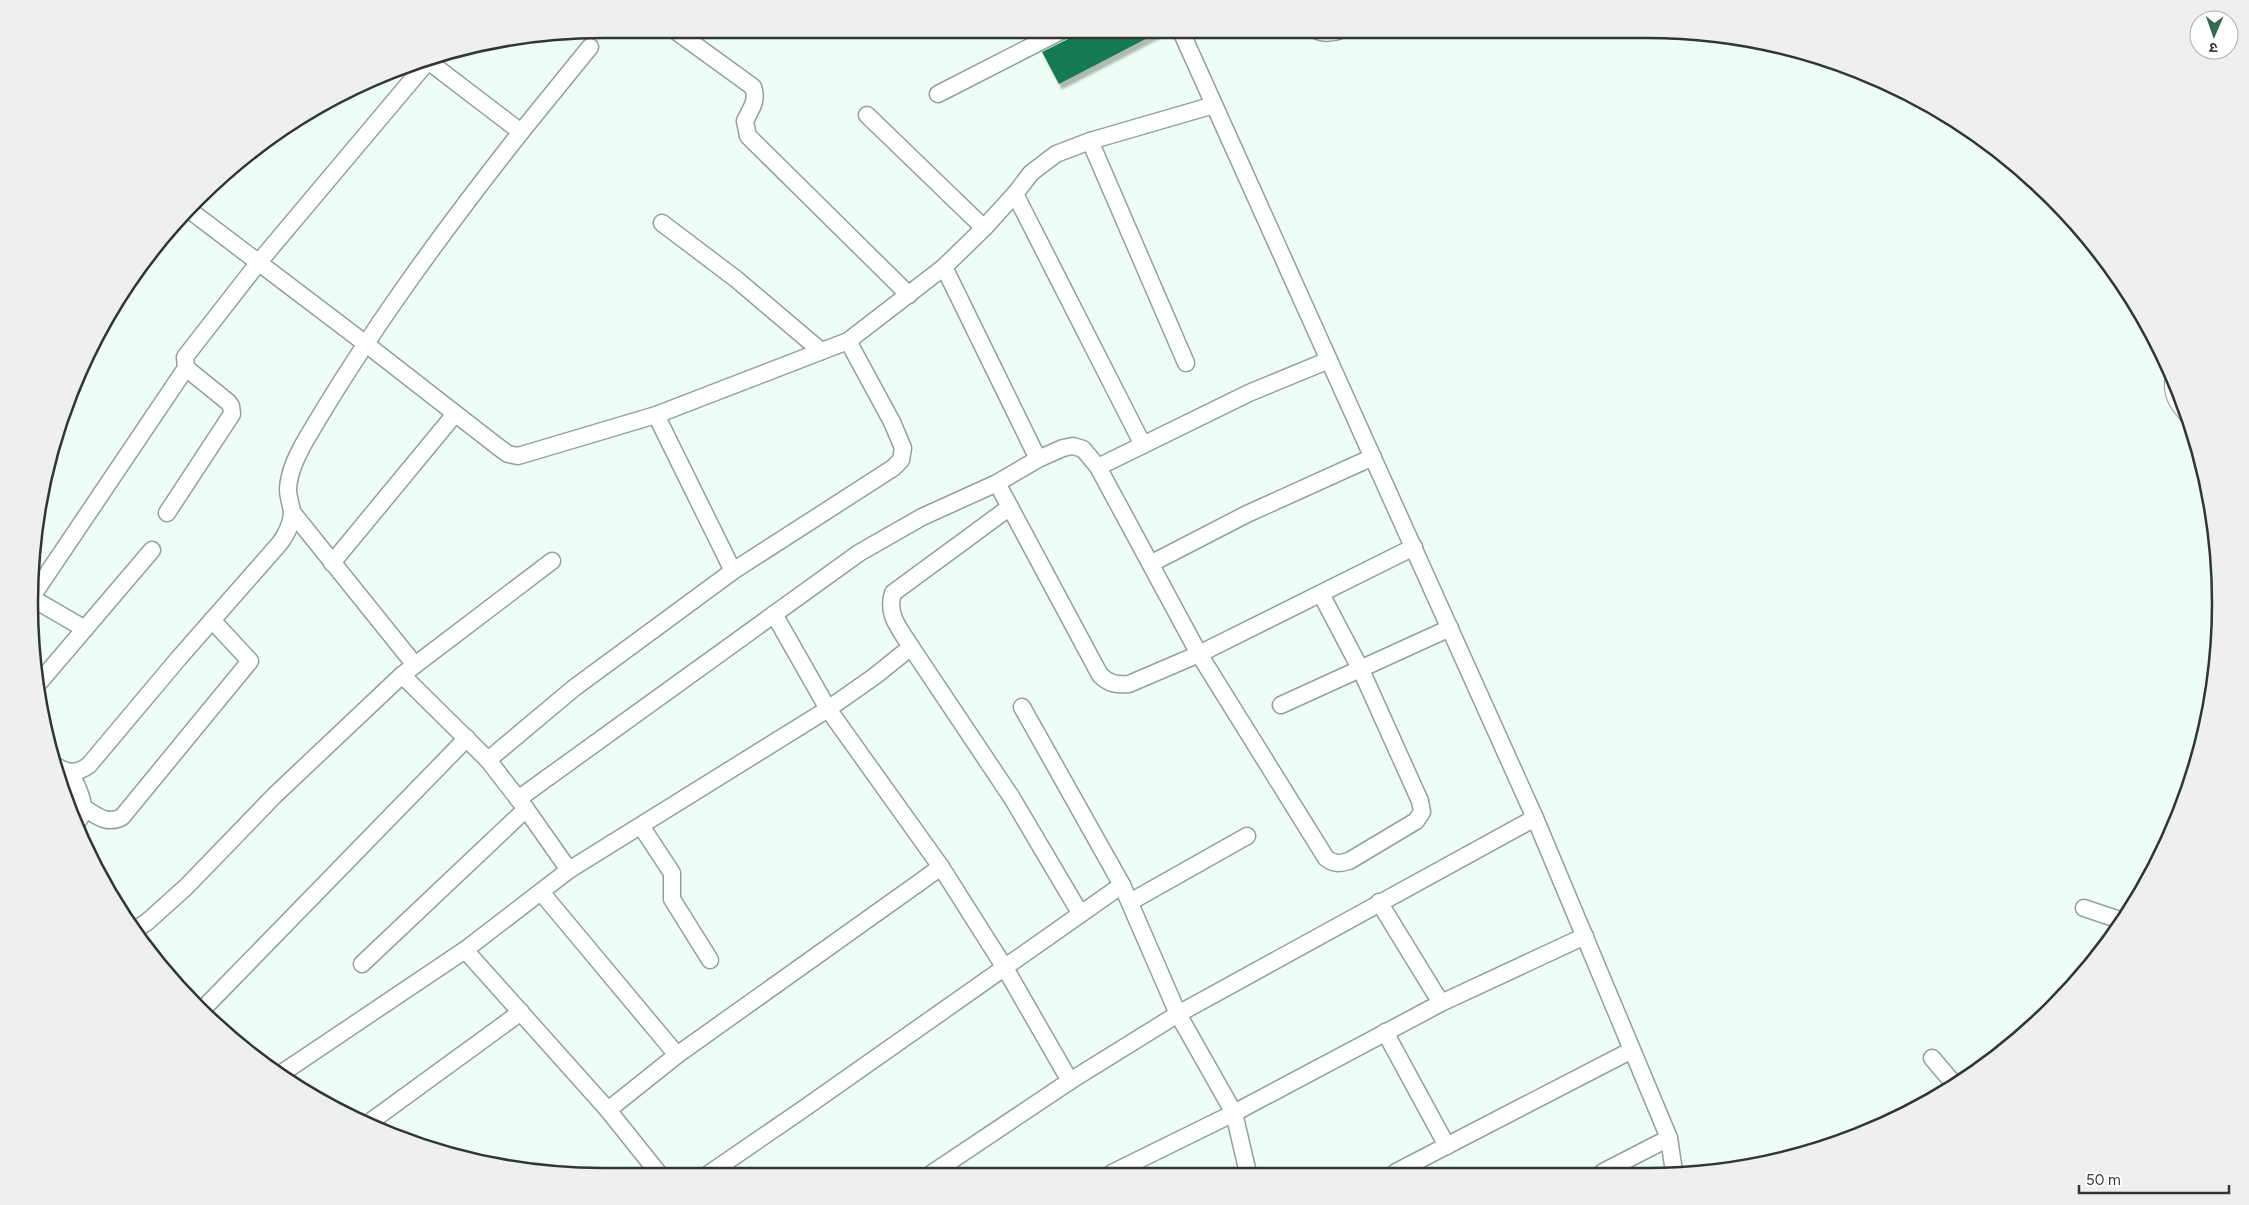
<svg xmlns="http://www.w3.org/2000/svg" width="2249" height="1205" font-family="Figtree,'Noto Sans Devanagari',sans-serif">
	<defs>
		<filter id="shadow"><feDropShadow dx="3" dy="5.5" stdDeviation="1" flood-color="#0004"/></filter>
	</defs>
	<rect width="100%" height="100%" fill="#eefdf5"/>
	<path fill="#187a54" filter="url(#shadow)" d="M1075,29H1165L1059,84L1042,52L1070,38Z"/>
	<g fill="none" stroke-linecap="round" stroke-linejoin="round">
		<g stroke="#93a199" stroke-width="11">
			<path id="service" d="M2171,374C2165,394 2175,407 2189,422"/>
		</g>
		<g stroke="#93a199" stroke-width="19">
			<g id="minor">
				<path d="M673,29L753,87C758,100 751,109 745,121L748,136L909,295"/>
				<path d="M1180,29L1535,818L1669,1138L1674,1172"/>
				<path d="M1316,30C1323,34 1334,33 1341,30"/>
				<path d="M424,58L521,132L590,47"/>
				<path d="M938,94L1065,29"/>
				<path d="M867,115L984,228"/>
				<path d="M1090,141L1186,363"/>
				<path d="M1015,194L1143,445"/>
				<path d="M188,209L366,344L497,446L508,454L518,456L656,415L848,341L944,267L984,228L1015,194L1031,173L1056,154L1090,141L1214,105"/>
				<path d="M662,223L736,279L821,351"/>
				<path d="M944,267L1038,459"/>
				<path d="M656,415L733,571"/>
				<path d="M1098,467L1249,393L1329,360"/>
				<path d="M292,512L415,665"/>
				<path d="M167,513L232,414L231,406L228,402L186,368L185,357L259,262L428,61"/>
				<path d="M332,563L455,414"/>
				<path d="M1152,563L1247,514L1373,457"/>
				<path d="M1321,594L1361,670L1420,801L1422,812L1416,821L1349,861C1339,864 1334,864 1326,858L1199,654L1414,547"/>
				<path d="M30,597L85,629"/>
				<path d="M31,598L186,368"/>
				<path d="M774,614L828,709L941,867L1005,968L1070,1081L1178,1014L1535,818"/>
				<path d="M911,647L1012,798L1080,913"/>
				<path d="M402,675L488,760L526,809L569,870"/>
				<path d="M37,685L152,550"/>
				<path d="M1281,705L1450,628"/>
				<path d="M1022,707L1122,885L1178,1014L1234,1113L1248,1173"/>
				<path d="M488,760L574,688L733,571L893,468L901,460L903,448L892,422L848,341"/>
				<path d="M53,764C66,773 76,775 89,765L178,659L280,543C287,533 292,524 292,512C291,504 288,497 288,489C289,472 296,458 304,443C368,333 443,231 521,132"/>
				<path d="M71,773C78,790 92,810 74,825"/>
				<path d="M518,799L859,553L922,517L997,483L1038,459L1063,448L1073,446L1083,449L1098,467L1199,654L1129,684C1117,685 1109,684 1100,675L997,483"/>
				<path d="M84,808C97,816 107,825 122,817L250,661L212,620"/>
				<path d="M641,826L672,873V899L710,960"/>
				<path d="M541,892L677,1055L941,867"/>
				<path d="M1130,902L1247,836"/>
				<path d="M1379,902L1441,1003"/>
				<path d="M2084,908L2120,920"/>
				<path d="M133,931L147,922L186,887L275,795L402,675L552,561"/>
				<path d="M465,950L608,1110L660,1175"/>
				<path d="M362,964L526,809"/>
				<path d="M202,1010L467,738"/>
				<path d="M1385,1032L1447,1146"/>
				<path d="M1932,1058L1955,1085"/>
				<path d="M279,1075L465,950L569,870L828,709L875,676L911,647C900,629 886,615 893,593L1010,507"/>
				<path d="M608,1110L677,1055"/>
				<path d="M370,1122L521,1012"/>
				<path d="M1396,1172L1632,1050"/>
				<path d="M1603,1172L1669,1138"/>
				<path d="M1112,1173L1234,1113L1441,1003L1585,936"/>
				<path d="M931,1174L1070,1081"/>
				<path d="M707,1175L799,1112L1122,885"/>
			</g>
		</g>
		<use href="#service" stroke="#fff" stroke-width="9"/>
		<use href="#minor" stroke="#fff" stroke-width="16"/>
	</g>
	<path d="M0 0H2249V1205H0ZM603 38H1647A565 565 0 0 1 2212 603V603A565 565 0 0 1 1647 1168H603A565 565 0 0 1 38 603V603A565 565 0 0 1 603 38Z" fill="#efefef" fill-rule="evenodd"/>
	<path fill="none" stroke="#313633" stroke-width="2.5" d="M603 38H1647A565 565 0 0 1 2212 603V603A565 565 0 0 1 1647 1168H603A565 565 0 0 1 38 603V603A565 565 0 0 1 603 38Z"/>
	<g transform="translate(2214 35) rotate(182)"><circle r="24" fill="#ffffff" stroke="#adafad"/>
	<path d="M0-4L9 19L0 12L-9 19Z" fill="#336a51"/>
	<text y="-8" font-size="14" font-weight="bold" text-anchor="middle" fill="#313633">उ</text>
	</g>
	<path d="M2079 1185v8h150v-8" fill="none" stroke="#313633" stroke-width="2.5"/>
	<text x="2086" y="1185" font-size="15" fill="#313633" stroke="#ffffff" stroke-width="4" paint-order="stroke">50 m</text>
</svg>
